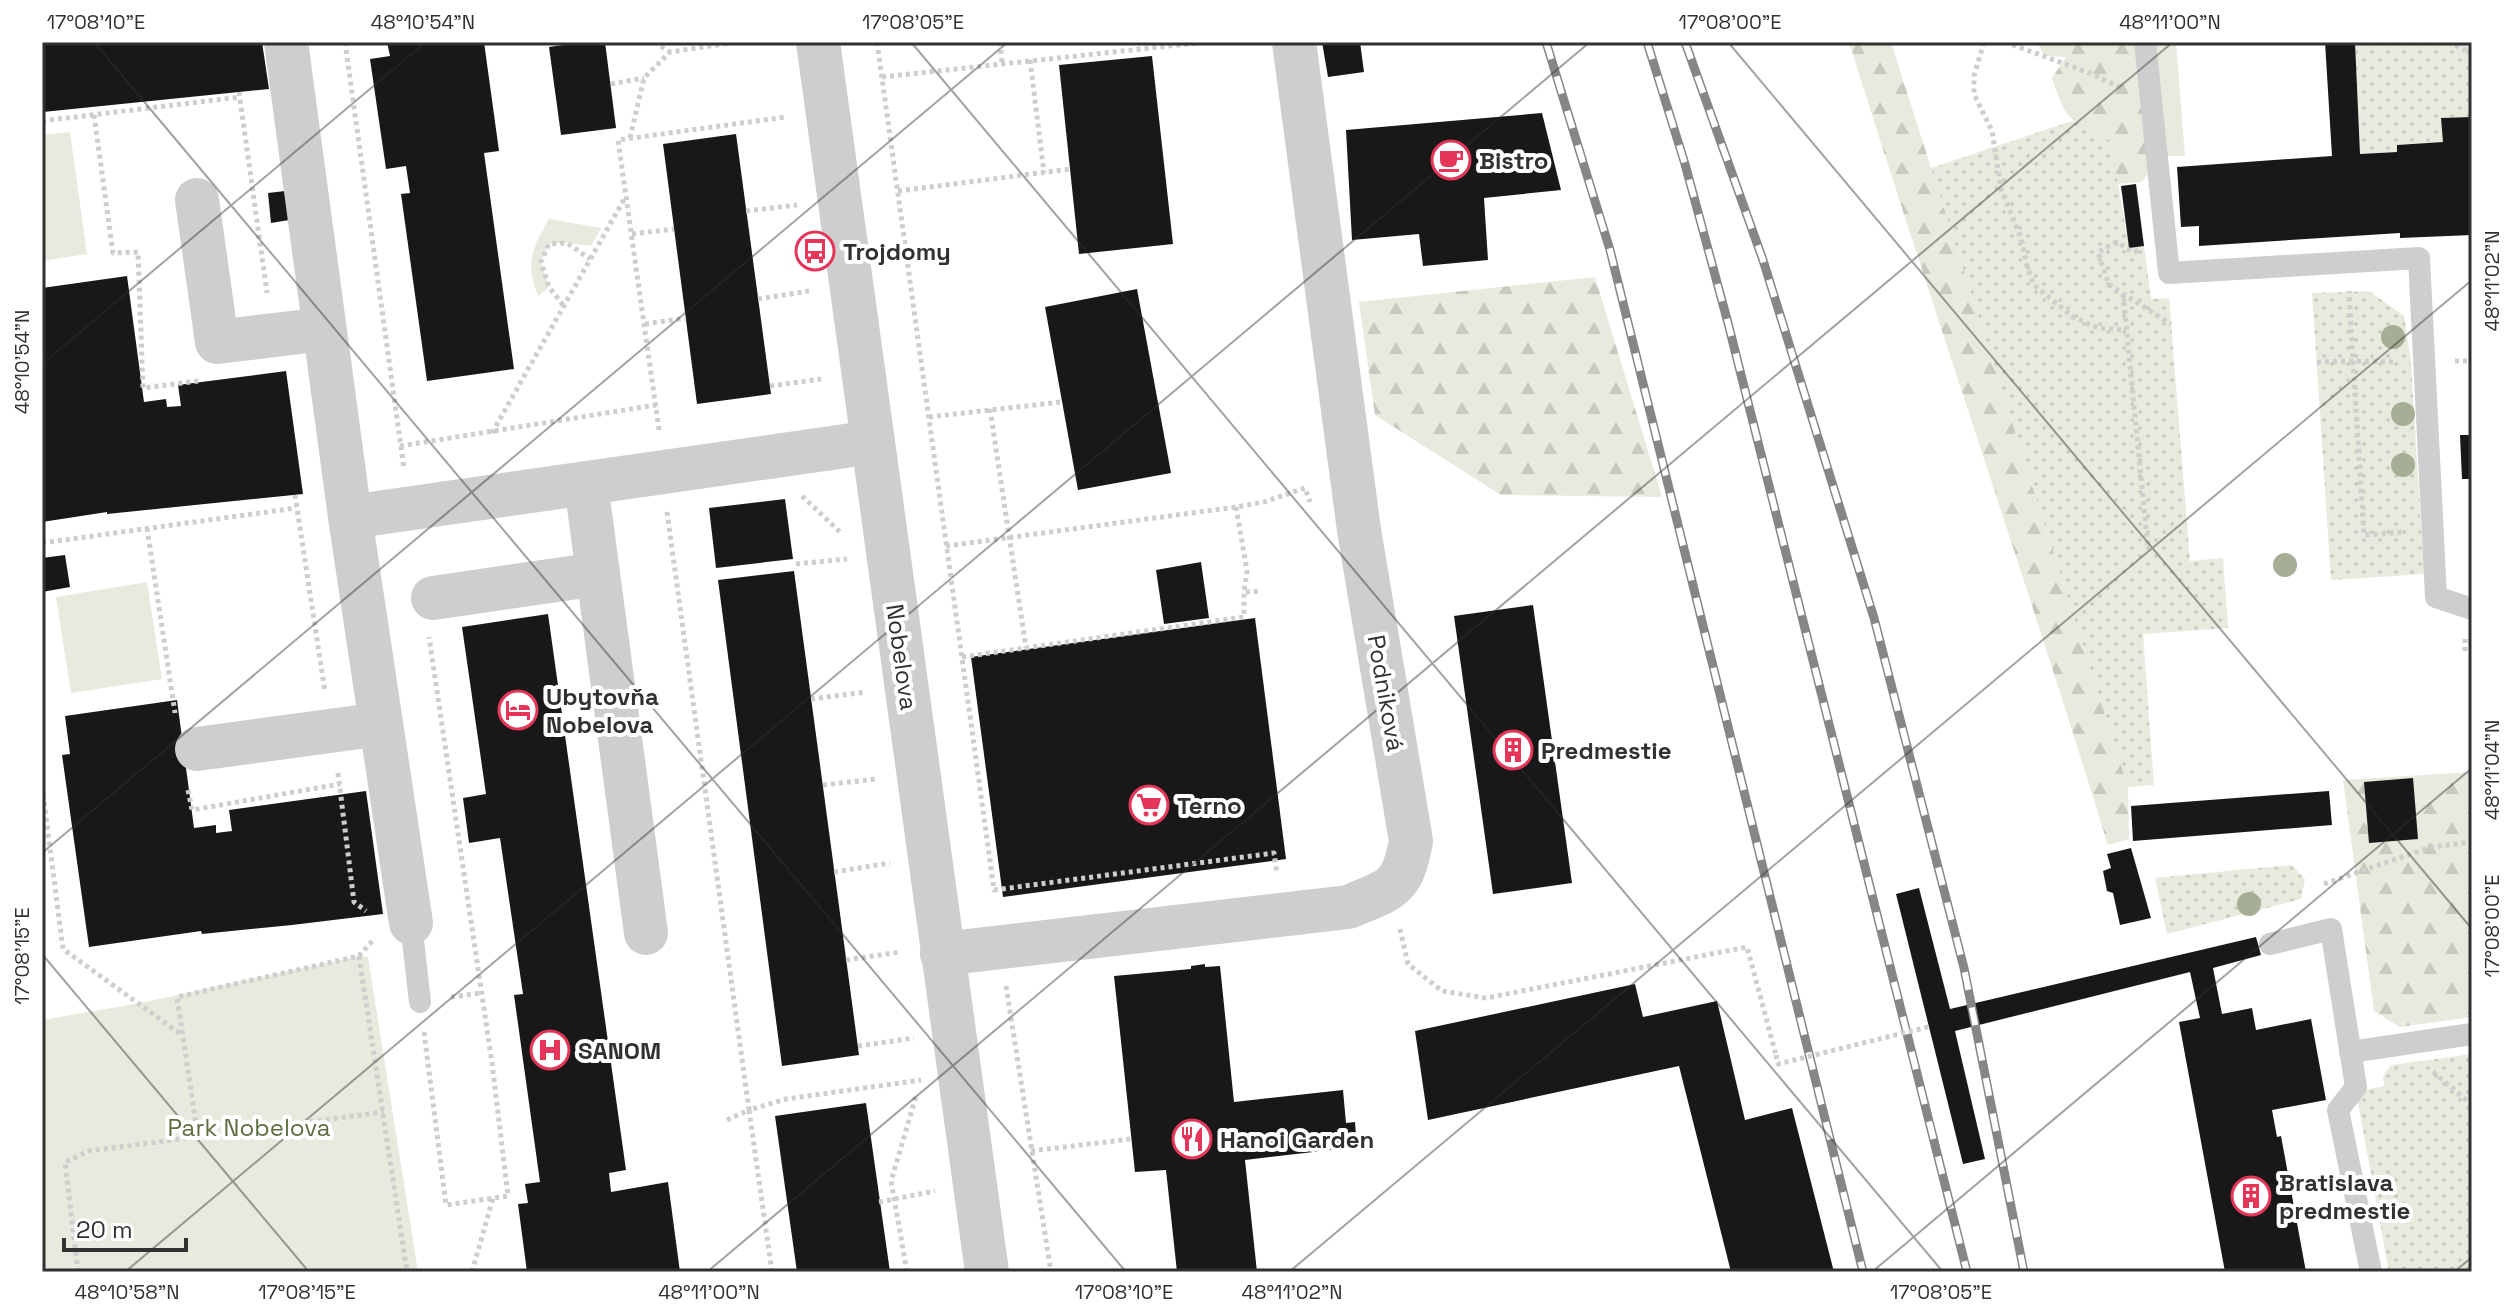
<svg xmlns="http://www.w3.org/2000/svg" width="2514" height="1314" font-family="'Space Grotesk',sans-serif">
	<defs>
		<pattern id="grass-dots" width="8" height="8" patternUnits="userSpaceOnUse" patternTransform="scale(2)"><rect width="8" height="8" fill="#e6ebdd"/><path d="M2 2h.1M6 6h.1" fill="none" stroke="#c6cabe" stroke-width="1.8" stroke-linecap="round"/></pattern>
		<pattern id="forest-firs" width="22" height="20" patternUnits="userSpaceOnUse" patternTransform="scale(2)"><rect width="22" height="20" fill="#e6ebdd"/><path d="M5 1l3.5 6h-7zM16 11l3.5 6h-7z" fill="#c6cabe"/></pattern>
	</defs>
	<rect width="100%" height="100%" fill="#fff"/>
	<g fill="url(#grass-dots)">
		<path d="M2355,42H2472V117L2442,118L2443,142L2397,145V152L2360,154Z"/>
		<path d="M2072,121L2111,141L2129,248L2144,246L2151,299L2169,298L2190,561L2223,558L2228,628L2143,634L2154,785L2128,787L1931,168Z"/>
		<path d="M2369,291L2404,316L2411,362L2424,574L2331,580L2312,293Z"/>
		<path d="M2291,865L2305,879L2301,899L2167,934L2155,878Z"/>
		<path d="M2472,1054V1272H2389L2356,1092L2384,1086L2383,1076L2391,1065Z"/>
	</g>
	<g fill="url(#forest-firs)">
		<path d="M1849,42H1891L2128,787L2129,839L2108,845C2025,576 1933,310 1849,42Z"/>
		<path d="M2037,42H2154L2157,159L2142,182L2118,184L2111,141C2070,120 2067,124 2052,78L2066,57L2044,56Z"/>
		<path d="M1595,277L1662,497L1501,495L1375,415L1359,302Z"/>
		<path d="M2472,772V1017L2400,1027L2374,1011L2343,780Z"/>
	</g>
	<g fill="#e6ebdd">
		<path d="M2154,42H2176L2185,156H2167Z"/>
		<path d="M70,132L87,254L42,261V135Z"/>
		<path d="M549,219L601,228L591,246L567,243L549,244L541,262L549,287L538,296C525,263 532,249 549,219Z"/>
		<path d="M147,582L162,679L71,693L56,597Z"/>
		<path d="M359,956L368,957L418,1272H42V1020L140,1003Z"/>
	</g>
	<g fill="#181818">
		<path d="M42,42H262L269,89L43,112Z"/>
		<path d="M387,42H484L499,151L484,153L514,369L427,381L401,194L410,193L406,166L386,169L370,59L390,56Z"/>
		<path d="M584,42H605L616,128L561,135L549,47Z"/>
		<path d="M1322,42H1360L1364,72L1328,77Z"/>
		<path d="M2325,42H2355L2360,154L2397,152V145L2443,142L2441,118L2472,117V235L2400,238V233L2199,246V226L2181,227L2177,167L2332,156Z"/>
		<path d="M1152,56L1173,244L1079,254L1059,65Z"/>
		<path d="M1542,113L1561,190L1484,198L1488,260L1423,266L1419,234L1352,240L1346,130Z"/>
		<path d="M736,134L771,394L697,404L663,144Z"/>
		<path d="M2136,184L2144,246L2129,248L2121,186Z"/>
		<path d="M285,191L289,220L271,223L268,193Z"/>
		<path d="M127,276L144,402L166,399L167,407L181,406L178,385L286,371L303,494L107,514V512L42,522V288Z"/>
		<path d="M1137,289L1171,473L1078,490L1045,307Z"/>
		<path d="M2460,435H2472V479H2462Z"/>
		<path d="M785,499L793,559L716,568L709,508Z"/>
		<path d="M65,555L70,587L42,592V558Z"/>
		<path d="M1201,562L1209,618L1164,624L1156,570Z"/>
		<path d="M794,571L859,1055L782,1066L718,580Z"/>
		<path d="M1533,605L1572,883L1493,894L1454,616Z"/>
		<path d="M548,614L626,1170L609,1173L611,1192L668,1182L680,1272H527L518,1204L528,1203L525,1184L540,1182L514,995L523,994L500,838L469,843L463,798L486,794L462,627Z"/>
		<path d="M1255,618L1286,859L1003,897L971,657Z"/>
		<path d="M177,700L194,828L216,825V833L232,831L229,810L366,791L383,914L292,925L202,934L201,931L89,947L62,755L70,754L65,716Z"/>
		<path d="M2413,778L2418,839L2369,843L2364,782Z"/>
		<path d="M2329,791L2332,825L2133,841L2131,806Z"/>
		<path d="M2131,848L2151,918L2120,925L2113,893L2107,891L2103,871L2111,868L2107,854Z"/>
		<path d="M1919,888L1950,1009L2256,937L2261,955L2213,968L2222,1014L2252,1008L2256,1030L2311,1019L2326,1100L2272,1110L2277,1137L2281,1136L2306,1272H2225L2179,1022L2200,1018L2190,972L1955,1031L1985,1159L1963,1164L1896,894Z"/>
		<path d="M1205,964V967L1220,966L1234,1102L1343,1090L1346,1123L1355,1122L1356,1135L1347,1136L1348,1148L1245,1160L1257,1272H1177L1166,1170L1135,1172L1114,976L1191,969V966Z"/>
		<path d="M1635,984L1643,1017L1717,1001L1745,1120L1792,1108L1834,1272H1731L1679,1066L1428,1120L1415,1031Z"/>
		<path d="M866,1103L890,1272H797L775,1116Z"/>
	</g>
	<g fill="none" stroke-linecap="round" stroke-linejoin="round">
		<g stroke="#cecece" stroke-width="5" stroke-dasharray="4 4" stroke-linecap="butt">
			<path d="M345,42L404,469"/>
			<path d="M654,42L670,52"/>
			<path d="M877,42L994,890L1274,853L1277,874"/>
			<path d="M1000,42L1002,62"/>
			<path d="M1984,42L1974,76V94L1992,131L2001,189L2021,238L2027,266L2034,285L2073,317L2098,328L2126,330"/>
			<path d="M2005,42L2092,74L2119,87"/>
			<path d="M2448,42L2472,53"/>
			<path d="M1030,60L1044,173"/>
			<path d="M882,77L1206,42"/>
			<path d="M611,84L644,78"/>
			<path d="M239,92L267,293"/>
			<path d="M94,115L113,253L138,252L143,388L199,381"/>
			<path d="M42,121L240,97"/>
			<path d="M630,138L644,78L670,52L737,42"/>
			<path d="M898,191L1071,169"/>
			<path d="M746,211L797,205"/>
			<path d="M632,234L674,229"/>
			<path d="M2138,251L2132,252L2117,242L2098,252L2109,285L2171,324"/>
			<path d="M2123,294L2148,548"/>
			<path d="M758,299L809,291"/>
			<path d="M563,305L549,287L541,262L549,244L567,243L590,259"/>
			<path d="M645,324L686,318"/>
			<path d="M2455,361H2472"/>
			<path d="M2317,362L2353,361L2349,291"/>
			<path d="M2393,362L2353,361L2364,535L2403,532"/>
			<path d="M770,386L821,379"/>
			<path d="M990,409L1026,648"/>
			<path d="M929,417L1061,402"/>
			<path d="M659,430L618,140L786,117"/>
			<path d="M492,433L626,196"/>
			<path d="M400,446L656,405"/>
			<path d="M295,495L325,692"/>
			<path d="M802,496L841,533"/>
			<path d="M1236,507L1247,571L1244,592L1262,591"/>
			<path d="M667,512L749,1110L786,1099L921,1080"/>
			<path d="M147,528L175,713"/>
			<path d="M42,543L296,508"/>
			<path d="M946,546L1236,507L1264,502L1305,488L1310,502"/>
			<path d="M796,564L847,559"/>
			<path d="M2465,651V639"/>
			<path d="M962,657L1244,617V592"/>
			<path d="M811,699L866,692"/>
			<path d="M338,773L354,902L366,911"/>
			<path d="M823,785L876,779"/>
			<path d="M42,786L63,949L182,1035"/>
			<path d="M188,790L192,810L340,784"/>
			<path d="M834,872L890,863"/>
			<path d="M2324,884L2431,847L2472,842"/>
			<path d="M1400,929L1408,964L1442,991L1486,998L1747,947L1776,1055"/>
			<path d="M359,956L407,1272"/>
			<path d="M846,960L900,952"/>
			<path d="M1006,986L1051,1272"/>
			<path d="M451,997L481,993"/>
			<path d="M424,1032L446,1205L508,1196L492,1063L429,637"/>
			<path d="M858,1046L914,1038"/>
			<path d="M2433,1072L2472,1105"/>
			<path d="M727,1120L749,1110L772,1272"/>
			<path d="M198,1137L177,997L359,956L374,939"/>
			<path d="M1031,1151L1131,1139"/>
			<path d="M879,1202L935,1191"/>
			<path d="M78,1272L65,1162L89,1151L384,1112"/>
			<path d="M472,1272L493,1198"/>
			<path d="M907,1272L891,1181L917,1093"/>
		</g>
		<g stroke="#cecece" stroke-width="22">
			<path d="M2145,42L2169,273L2419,258L2436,597L2472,609"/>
			<path d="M411,923L420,1002"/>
			<path d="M2270,944L2331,929L2356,1087L2338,1110L2371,1272"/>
			<path d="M2350,1052L2472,1034"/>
		</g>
		<g stroke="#cecece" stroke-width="44">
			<path d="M286,42L350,517L411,923"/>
			<path d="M818,42L987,1272"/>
			<path d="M197,200L217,342L324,329"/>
			<path d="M586,484L646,933"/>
			<path d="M350,517L873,442"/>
			<path d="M433,598L598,574"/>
			<path d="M197,749L381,724"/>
			<path d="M942,954L1348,907C1391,889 1402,890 1411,841L1359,530L1294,42"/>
		</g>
		<g stroke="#868686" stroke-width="9">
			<g id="rail">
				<path d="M1546,42L1610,250L1863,1272"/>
				<path d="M1647,42L1685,164L1728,323L1967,1272"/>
				<path d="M1685,42L1763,260L1874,618L1964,968L2024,1272"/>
			</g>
		</g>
		<use href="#rail" stroke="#fff" stroke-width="6" stroke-dasharray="18" stroke-linecap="butt"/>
		<path stroke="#cecece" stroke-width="5" stroke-dasharray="4 4" stroke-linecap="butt" d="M1776,1055L1778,1064L1932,1026"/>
	</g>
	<g fill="#a4af95">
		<circle cx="2393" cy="337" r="12"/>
		<circle cx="2403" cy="414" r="12"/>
		<circle cx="2403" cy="465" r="12"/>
		<circle cx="2285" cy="565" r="12"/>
		<circle cx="2249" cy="904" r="12"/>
	</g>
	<path fill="none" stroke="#313131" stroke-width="2" stroke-opacity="0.45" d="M94,42L1126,1272M911,42L1943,1272M1728,42L2472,929M42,364L426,42M42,853L1008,42M42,954L309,1272M125,1272L1590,42M707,1272L2173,42M1289,1272L2472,280M1872,1272L2472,768M2454,1272L2472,1257"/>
	<defs>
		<g id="cafe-ring" transform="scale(2)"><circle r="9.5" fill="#fff" stroke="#e53659" stroke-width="1.5"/><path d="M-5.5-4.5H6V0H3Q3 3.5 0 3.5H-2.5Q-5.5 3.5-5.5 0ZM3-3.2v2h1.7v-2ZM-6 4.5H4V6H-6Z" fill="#e53659"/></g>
		<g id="bus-ring" transform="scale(2)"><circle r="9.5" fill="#fff" stroke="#e53659" stroke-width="1.5"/><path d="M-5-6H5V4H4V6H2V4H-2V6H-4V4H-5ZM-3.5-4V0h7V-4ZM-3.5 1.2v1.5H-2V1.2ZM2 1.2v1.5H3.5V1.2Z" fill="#e53659"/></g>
		<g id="hotel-ring" transform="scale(2)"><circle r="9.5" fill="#fff" stroke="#e53659" stroke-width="1.5"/><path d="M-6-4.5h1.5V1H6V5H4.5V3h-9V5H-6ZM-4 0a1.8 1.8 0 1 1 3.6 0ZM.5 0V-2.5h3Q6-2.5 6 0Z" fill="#e53659"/></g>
		<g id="building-ring" transform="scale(2)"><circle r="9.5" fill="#fff" stroke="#e53659" stroke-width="1.5"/><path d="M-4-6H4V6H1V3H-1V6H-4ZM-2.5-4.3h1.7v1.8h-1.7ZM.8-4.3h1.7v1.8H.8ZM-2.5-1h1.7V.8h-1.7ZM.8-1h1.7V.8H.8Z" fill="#e53659"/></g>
		<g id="supermarket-ring" transform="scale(2)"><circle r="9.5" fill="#fff" stroke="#e53659" stroke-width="1.5"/><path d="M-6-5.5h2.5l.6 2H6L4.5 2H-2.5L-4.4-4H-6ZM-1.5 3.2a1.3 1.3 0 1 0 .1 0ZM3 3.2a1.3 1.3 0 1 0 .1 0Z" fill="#e53659"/></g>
		<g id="hospital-ring" transform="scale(2)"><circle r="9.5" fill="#fff" stroke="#e53659" stroke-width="1.5"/><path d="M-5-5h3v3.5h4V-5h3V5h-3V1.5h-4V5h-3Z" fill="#e53659"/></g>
		<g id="restaurant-ring" transform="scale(2)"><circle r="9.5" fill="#fff" stroke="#e53659" stroke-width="1.5"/><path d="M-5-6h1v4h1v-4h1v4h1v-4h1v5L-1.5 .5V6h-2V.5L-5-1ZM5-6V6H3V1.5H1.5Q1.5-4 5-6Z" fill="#e53659"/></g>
	</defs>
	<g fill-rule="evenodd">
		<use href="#cafe-ring" x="1451" y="160"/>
		<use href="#bus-ring" x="815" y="251"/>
		<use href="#hotel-ring" x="518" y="710"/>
		<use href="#building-ring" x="1513" y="750"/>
		<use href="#supermarket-ring" x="1149" y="805"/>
		<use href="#hospital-ring" x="550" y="1050"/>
		<use href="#restaurant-ring" x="1192" y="1139"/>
		<use href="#building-ring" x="2251" y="1196"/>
	</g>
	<g text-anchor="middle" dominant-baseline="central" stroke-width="8" stroke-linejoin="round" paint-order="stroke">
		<g font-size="24" font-weight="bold" fill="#313131" stroke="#fff" text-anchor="start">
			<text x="1479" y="160">Bistro</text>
			<text x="843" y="251">Trojdomy</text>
			<text x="546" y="696">Ubytovňa<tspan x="546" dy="28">Nobelova</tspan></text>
			<text x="1541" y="750">Predmestie</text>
			<text x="1177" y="805">Terno</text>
			<text x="578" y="1050">SANOM</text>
			<text x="1220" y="1139">Hanoi Garden</text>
			<text x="2279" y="1182">Bratislava<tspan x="2279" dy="28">predmestie</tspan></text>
		</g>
		<g font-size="24" fill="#313131" stroke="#fff">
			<text transform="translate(902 657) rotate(82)">Nobelova</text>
			<text transform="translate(1386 693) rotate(80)">Podniková</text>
		</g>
		<g font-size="24" fill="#5a6e3e" stroke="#fff">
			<text x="249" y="1127">Park Nobelova</text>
		</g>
	</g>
	<rect width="2514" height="1314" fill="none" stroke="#ffffff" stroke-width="88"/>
	<path d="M64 1238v12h122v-12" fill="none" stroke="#313131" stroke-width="4"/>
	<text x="76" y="1238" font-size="24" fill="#313131" stroke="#ffffff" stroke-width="6" paint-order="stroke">20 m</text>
	<rect x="44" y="44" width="2426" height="1226" fill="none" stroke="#313131" stroke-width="3"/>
	<g font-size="20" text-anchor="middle" fill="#313131">
		<text x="96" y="29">17°08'10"E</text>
		<text x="423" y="29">48°10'54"N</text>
		<text x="913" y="29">17°08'05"E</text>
		<text x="1730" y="29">17°08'00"E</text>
		<text x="2170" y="29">48°11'00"N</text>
		<text transform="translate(2492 281) rotate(-90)" y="7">48°11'02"N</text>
		<text transform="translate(22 362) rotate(-90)" y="7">48°10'54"N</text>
		<text transform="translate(2492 770) rotate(-90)" y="7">48°11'04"N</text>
		<text transform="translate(2492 926) rotate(-90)" y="7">17°08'00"E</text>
		<text transform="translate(22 956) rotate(-90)" y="7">17°08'15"E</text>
		<text x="127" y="1299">48°10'58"N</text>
		<text x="307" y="1299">17°08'15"E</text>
		<text x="709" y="1299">48°11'00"N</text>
		<text x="1124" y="1299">17°08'10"E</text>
		<text x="1292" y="1299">48°11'02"N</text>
		<text x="1941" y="1299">17°08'05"E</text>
	</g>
</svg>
